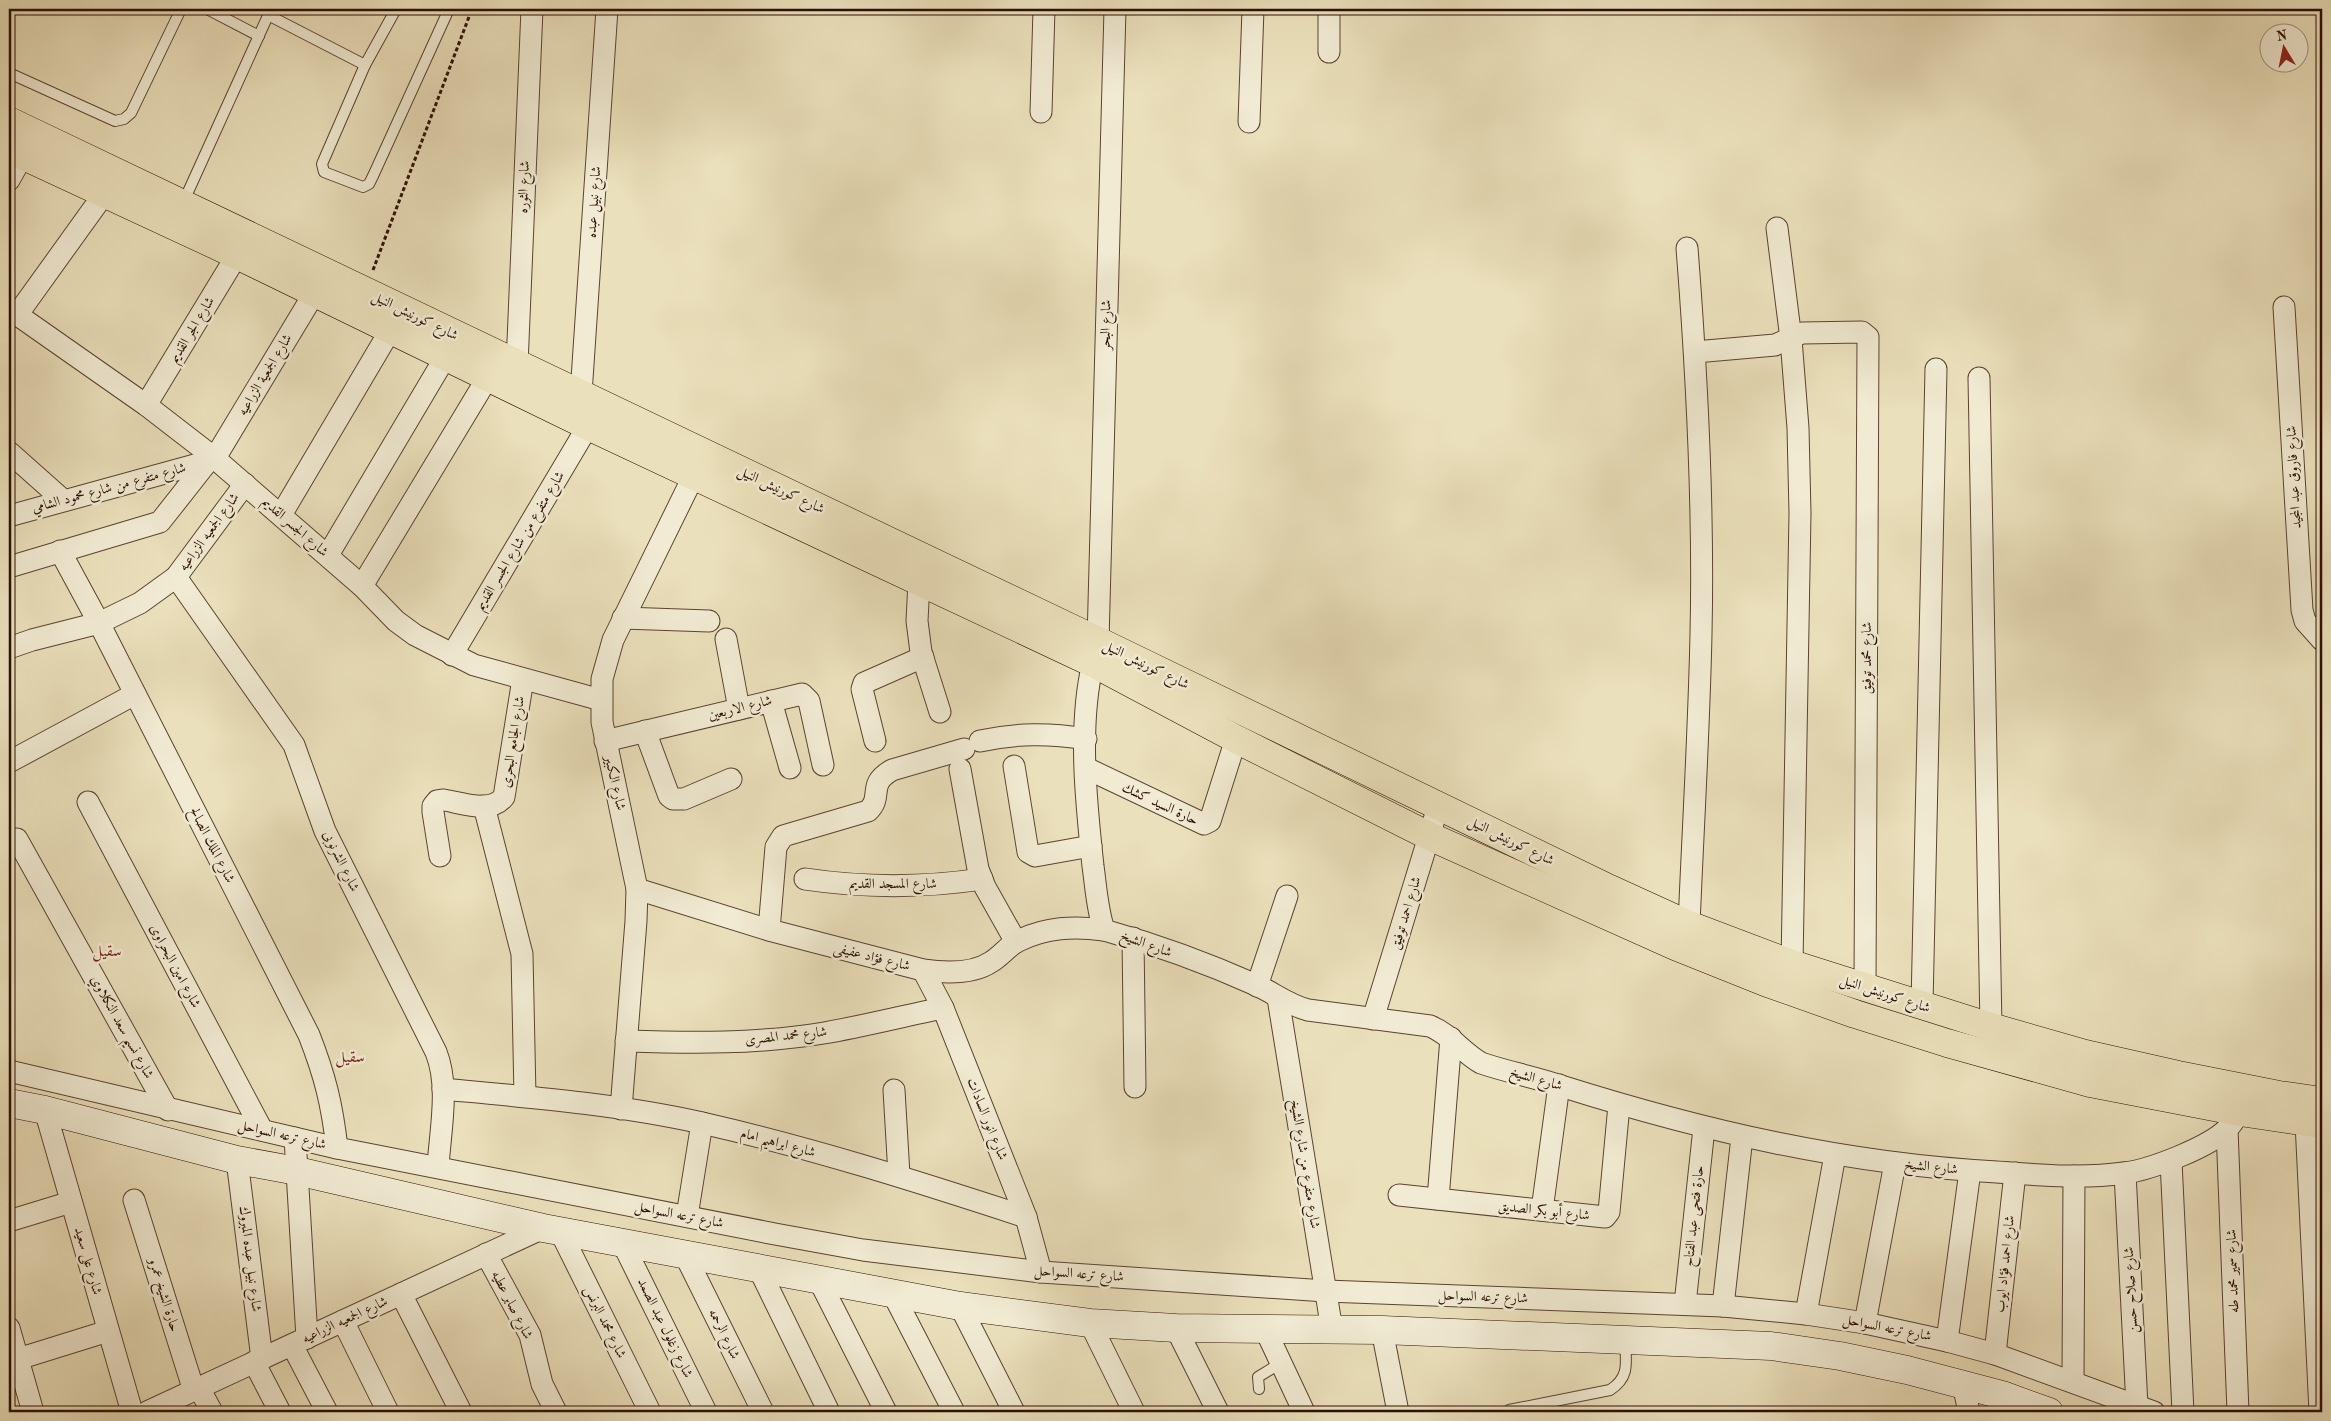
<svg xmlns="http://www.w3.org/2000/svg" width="2331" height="1421" font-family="'Old Standard TT',Amiri,serif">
	<rect width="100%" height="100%" fill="#eae0bb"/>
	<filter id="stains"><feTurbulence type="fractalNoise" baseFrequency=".004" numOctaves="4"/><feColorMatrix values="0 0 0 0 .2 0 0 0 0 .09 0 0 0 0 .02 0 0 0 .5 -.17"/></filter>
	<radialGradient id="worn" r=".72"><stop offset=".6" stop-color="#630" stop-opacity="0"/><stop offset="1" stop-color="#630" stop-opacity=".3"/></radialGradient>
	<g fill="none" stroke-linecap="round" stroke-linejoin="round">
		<g stroke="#5b4330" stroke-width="12">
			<g id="lane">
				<path d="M207,9L259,36"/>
				<path d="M396,9L365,65L322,164L324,172L363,187L369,184L373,176L449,9"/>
				<path d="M268,15L365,65"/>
				<path d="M9,73L115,121L124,119L131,113L181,9"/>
				<path d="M183,203L271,9"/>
				<path d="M1259,1389L1258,1377L1281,1363"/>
				<path d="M1509,1410L1610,1390C1630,1377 1626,1363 1625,1341"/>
			</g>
		</g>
		<g stroke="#5b4330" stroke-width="23">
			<g id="street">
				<path d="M1329,52V9"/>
				<path d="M1041,112L1044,9"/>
				<path d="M1249,122L1253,9"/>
				<path d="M9,180L23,155"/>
				<path d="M1777,228L1791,339L1798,428L1800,513L1792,964"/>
				<path d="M1687,248C1697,376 1704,505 1701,634C1699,731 1693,828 1689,925"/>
				<path d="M2284,307L2302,610L2305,621L2322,640"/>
				<path d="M9,309L146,405L212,456L362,586L396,621L415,635L474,665L601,700"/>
				<path d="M17,315L104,194"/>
				<path d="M1695,352L1775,345L1802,333L1862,332L1868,337L1865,988"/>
				<path d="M517,365L532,9"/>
				<path d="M1979,378L1991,1027"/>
				<path d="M581,394L607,9"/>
				<path d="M146,405L237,255"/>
				<path d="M9,452L63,500"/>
				<path d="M215,458L315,292"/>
				<path d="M281,515L391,329"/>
				<path d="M9,516L209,461"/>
				<path d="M60,551L99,623L309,1035C325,1076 332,1104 337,1148"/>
				<path d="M328,555L446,356"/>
				<path d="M9,567L160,522L212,456"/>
				<path d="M176,577L294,745L325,831L436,1052C450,1087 440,1131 438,1167"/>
				<path d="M919,581L917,621L921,652L940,712"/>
				<path d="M362,586L488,377"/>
				<path d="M623,618L709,621"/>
				<path d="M726,639L739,709"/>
				<path d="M1098,641L1115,9"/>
				<path d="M9,648L32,640L99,623L140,603L176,577L245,484"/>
				<path d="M452,655L588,426"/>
				<path d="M1093,663C1078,725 1086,802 1093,866C1096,887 1097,909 1104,930C1154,944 1209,964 1256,985C1274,993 1288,1005 1308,1010L1430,1026C1450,1034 1462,1052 1481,1063C1507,1072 1535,1077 1561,1086C1704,1131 1846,1164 1997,1172C2039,1175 2081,1179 2124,1173C2150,1170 2210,1147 2228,1128C2233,1123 2236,1117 2240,1112"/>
				<path d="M771,701L790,768"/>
				<path d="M645,731L669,796L673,799H684L731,779"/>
				<path d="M605,741L802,694L809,701L823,765"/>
				<path d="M875,741L862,689L864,683L923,657"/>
				<path d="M980,741C1017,733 1049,733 1086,739"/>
				<path d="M9,762L135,694"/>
				<path d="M1014,766L1028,852L1035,856L1091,846"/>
				<path d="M1086,768L1204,824L1210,821L1236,739"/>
				<path d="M960,769L978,869L985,887L1016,942"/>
				<path d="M88,802L262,1130"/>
				<path d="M484,806L522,954L525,1096"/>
				<path d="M17,839L168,1110"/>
				<path d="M440,856L433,812V806L437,801L444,800C463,803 490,814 504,797L523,679"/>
				<path d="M805,879C865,888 922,888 982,879"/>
				<path d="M637,889L769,930L923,970C944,973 973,974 991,962C1001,956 1008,946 1018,941C1046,927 1074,926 1104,930"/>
				<path d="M769,930L776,847L783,836L868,811C884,796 866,785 892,770L964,749"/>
				<path d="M1133,938L1135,1087"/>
				<path d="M923,970L943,1008L1026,1217L1041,1272"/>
				<path d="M1257,986L1287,896"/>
				<path d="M1278,998L1332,1330"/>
				<path d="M1922,1005L1936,369"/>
				<path d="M1373,1019L1438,807"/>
				<path d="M626,1041C692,1043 758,1044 824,1033C864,1026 903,1016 943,1008"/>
				<path d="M9,1071L337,1148L775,1234L863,1250L1041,1272L1326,1291L1723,1306L1806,1314L1865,1323L1947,1341L1995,1354L2154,1412"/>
				<path d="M443,1089C529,1097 617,1104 702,1123C812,1148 919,1182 1026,1217"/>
				<path d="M894,1090L899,1175"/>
				<path d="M621,1109L636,921L637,889L602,722V679L613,640L694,475"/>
				<path d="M45,1110L132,1412"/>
				<path d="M2306,1122L2320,1412"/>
				<path d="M2227,1129L2238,1412"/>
				<path d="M295,1138L307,1338"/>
				<path d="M237,1160L262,1359"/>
				<path d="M2171,1161L2183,1412"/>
				<path d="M2125,1173L2137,1406"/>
				<path d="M1399,1195L1605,1217L1609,1212L1619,1105"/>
				<path d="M1438,1199L1451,1038"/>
				<path d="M134,1200L194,1391"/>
				<path d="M1542,1210L1559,1085"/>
				<path d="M687,1216L702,1123"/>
				<path d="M12,1220L71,1202"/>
				<path d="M560,1231L650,1412"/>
				<path d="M623,1244L706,1412"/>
				<path d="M486,1254L530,1335L542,1384L556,1412"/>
				<path d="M685,1255L763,1412"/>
				<path d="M759,1269L829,1412"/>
				<path d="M819,1280L886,1412"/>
				<path d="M401,1294L461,1412"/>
				<path d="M893,1294L954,1412"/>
				<path d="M1685,1304L1704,1128"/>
				<path d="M960,1306L1014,1412"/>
				<path d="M1723,1306L1742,1137"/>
				<path d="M1806,1314L1835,1155"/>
				<path d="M343,1321L388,1412"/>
				<path d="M1090,1323L1134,1412"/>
				<path d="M1865,1323L1895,1163"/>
				<path d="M9,1328L33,1412"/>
				<path d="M1176,1328L1218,1412"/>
				<path d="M1265,1329L1304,1412"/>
				<path d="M1382,1330L1398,1412"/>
				<path d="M1947,1341L1970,1171"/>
				<path d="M292,1345L327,1412"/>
				<path d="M1995,1354L2015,1173"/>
				<path d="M18,1359L108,1331"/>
				<path d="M254,1362L280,1412"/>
				<path d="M2073,1381L2074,1176"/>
				<path d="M1963,1384L1969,1412"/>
				<path d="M199,1388L212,1412"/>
				<path d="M147,1412L543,1228"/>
			</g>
		</g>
		<g stroke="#2b0f02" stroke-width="29">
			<path id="secondary" d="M9,1103L45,1110L237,1160L297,1171L543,1228L960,1306L1090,1323L1176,1328L1382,1330L1771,1346L1840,1356L1907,1370L2002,1395L2049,1412"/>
		</g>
		<g stroke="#2b0f02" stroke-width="29">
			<g id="primary">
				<path d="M9,121L1098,641L1610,889L1689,925L1792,964L1991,1027L2085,1054L2178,1075L2279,1095L2322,1101"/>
				<path d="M9,149L237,255L588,426L1093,663L1236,739L1429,836L1675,946L1765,982L1855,1014L1947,1043L2090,1083L2240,1112L2322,1124"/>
			</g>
		</g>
		<path stroke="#2b0f02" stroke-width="3" stroke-dasharray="4 2.5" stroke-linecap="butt" d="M373,270L472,9"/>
		<use href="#lane" stroke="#f1ebd3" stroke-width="10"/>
		<use href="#street" stroke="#f1ebd3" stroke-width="21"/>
		<use href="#secondary" stroke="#f1ebd3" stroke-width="28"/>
		<use href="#primary" stroke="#eae0bb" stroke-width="28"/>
	</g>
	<g text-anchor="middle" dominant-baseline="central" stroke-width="5" stroke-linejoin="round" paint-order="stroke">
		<g font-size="14" fill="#2b0f02" stroke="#f1ebd3">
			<text transform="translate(524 187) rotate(-88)">شارع الثوره</text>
			<text transform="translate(594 202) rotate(-86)">شارع نبيل عبده</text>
			<text transform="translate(415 316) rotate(26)">شارع كورنيش النيل</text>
			<text transform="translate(1106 325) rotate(-89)">شارع البحر</text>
			<text transform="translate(192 330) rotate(-59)">شارع الجر القديم</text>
			<text transform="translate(265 375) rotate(-59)">شارع الجمعية الزراعيه</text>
			<text transform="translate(2294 477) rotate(-93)">شارع فاروق عبد المجيد</text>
			<text transform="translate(109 488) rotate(-15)">شارع متفرع من شارع محمود الشامي</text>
			<text transform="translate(781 490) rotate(25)">شارع كورنيش النيل</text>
			<text transform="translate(295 527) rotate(41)">شارع الجسر القديم</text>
			<text transform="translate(209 532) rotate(-54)">شارع الجمعيه الزراعيه</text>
			<text transform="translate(520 541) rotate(-59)">شارع متفرع من شارع الجسر القديم</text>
			<text transform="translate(1867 658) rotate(-90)">شارع محمد توفيق</text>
			<text transform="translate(1146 665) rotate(26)">شارع كورنيش النيل</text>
			<text transform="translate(740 708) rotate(-14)">شارع الاربعين</text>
			<text transform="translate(513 742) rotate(-81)">شارع الجامع البحرى</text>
			<text transform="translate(615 783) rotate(77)">شارع الكبير</text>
			<text transform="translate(1160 804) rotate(25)">حارة السيد كشك</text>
			<text transform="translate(1511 841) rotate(26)">شارع كورنيش النيل</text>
			<text transform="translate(212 845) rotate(63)">شارع الملك الصالح</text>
			<text transform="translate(341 861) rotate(64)">شارع الشرنوبى</text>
			<text x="893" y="884">شارع المسجد القديم</text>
			<text transform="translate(1406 913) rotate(-73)">شارع احمد توفيق</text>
			<text transform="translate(1146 944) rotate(20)">شارع الشيخ</text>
			<text transform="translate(872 957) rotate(14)">شارع فؤاد عفيفى</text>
			<text transform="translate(175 966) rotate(62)">شارع امين البحراوى</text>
			<text transform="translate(1885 994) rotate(18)">شارع كورنيش النيل</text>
			<text transform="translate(122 1027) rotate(61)">شارع نسيم سعد النكلاوي</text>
			<text transform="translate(786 1036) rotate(-6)">شارع محمد المصرى</text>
			<text transform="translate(1536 1079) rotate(16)">شارع الشيخ</text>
			<text transform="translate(987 1119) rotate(68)">شارع انور السادات</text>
			<text transform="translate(282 1135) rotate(13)">شارع ترعه السواحل</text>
			<text transform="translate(778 1143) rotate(15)">شارع ابراهيم امام</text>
			<text transform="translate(1305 1164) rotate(81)">شارع متفرع من شارع الشيخ</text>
			<text transform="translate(1931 1167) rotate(6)">شارع الشيخ</text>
			<text transform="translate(1544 1211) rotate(6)">شارع أبو بكر الصديق</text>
			<text transform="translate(679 1215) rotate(11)">شارع ترعه السواحل</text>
			<text transform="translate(1694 1216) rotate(-84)">حارة فتحى عبد الفتاح</text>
			<text transform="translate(250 1259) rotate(83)">شارع نبيل عبده المبروك</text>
			<text transform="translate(88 1261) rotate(74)">شارع على سعيد</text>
			<text transform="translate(2005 1264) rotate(-84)">شارع احمد فؤاد ايوب</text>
			<text transform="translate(2233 1271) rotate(-92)">شارع سمير محمد طه</text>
			<text transform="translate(1079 1274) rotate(4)">شارع ترعه السواحل</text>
			<text transform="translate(2131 1290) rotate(-93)">شارع صلاح حسن</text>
			<text transform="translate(164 1295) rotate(73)">حارة الشيخ عمرو</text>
			<text transform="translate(1483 1297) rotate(2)">شارع ترعه السواحل</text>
			<text transform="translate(512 1305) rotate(63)">شارع صابر عطيه</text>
			<text transform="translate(345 1320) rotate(-25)">شارع الجمعيه الزراعيه</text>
			<text transform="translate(605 1322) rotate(64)">شارع محمد البرنس</text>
			<text transform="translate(665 1328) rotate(64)">شارع زغلول عبد الصمد</text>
			<text transform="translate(1887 1328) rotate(11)">شارع ترعه السواحل</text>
			<text transform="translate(724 1334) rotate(64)">شارع الرحمه</text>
		</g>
		<g font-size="16" fill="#7a1f14" stroke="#f1ebd3">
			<text x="107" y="952">سقيل</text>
			<text x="350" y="1058">سقيل</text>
		</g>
	</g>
	<rect width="2331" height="1421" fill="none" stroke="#eae0bb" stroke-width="30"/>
	<rect x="10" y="10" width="2311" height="1401" fill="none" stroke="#2b0f02" stroke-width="2.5"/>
	<rect x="15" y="15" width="2301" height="1391" fill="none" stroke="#2b0f02"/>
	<g transform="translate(2284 48) rotate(350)"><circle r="24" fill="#f1ebd3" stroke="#a2937f"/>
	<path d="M0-4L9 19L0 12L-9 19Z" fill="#8f2418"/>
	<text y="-8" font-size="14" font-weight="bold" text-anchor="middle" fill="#2b0f02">N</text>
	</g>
	<rect width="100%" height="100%" filter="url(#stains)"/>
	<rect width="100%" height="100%" fill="url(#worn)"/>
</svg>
